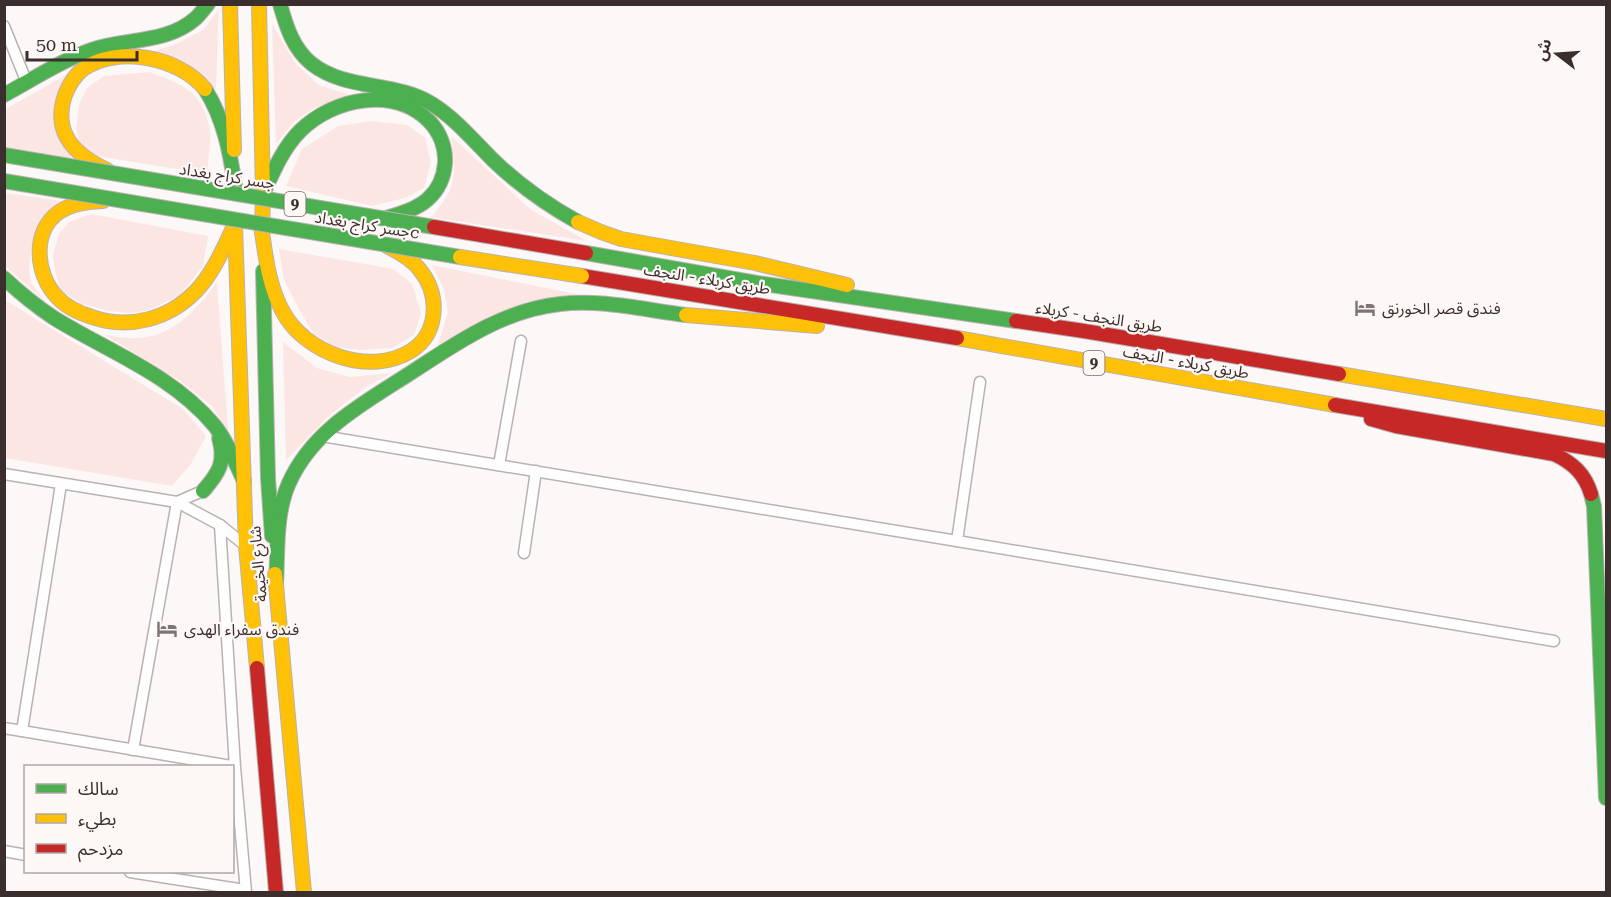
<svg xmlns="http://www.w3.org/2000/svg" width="1611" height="897" font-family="'Roboto Serif','Noto Sans Arabic',serif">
	<rect width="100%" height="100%" fill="#fcf8f7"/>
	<g fill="#fce6e3">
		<path d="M219,9L216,89L145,54L176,44L203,30Z"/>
		<path d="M272,24L296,64L319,85L354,96L314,108L294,122L276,144Z"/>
		<path d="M149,72C180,83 202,91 209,126C212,138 208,161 207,174L97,156L80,145L76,128L79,105L87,88L104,76Z"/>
		<path d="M68,74L71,159L5,148L4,110Z"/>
		<path d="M372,121L407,125L425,138L431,163L424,188L405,198L372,206L286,186L302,149L338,126Z"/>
		<path d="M451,136L530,209L587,241L431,217C458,187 456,173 451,136Z"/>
		<path d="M5,193L68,202L31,250L29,269L31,283L45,301L5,266Z"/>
		<path d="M91,214L208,236L203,266L180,295L149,310L130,313L109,311L82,304L61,291L55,271L53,255L59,234L69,222Z"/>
		<path d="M279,249L394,269L412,284L421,313L414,335L393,348L361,350L335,347L314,334L300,311L284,280Z"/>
		<path d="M432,265L581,295L436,351L448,312L444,290Z"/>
		<path d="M217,282L228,430L212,406L179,380L105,335C114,336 124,338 133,338C171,339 197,310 217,282Z"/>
		<path d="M4,299L8,302L183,409L206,436L191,464L172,486L5,458Z"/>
		<path d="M283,342L317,368L350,377L392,373L366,387L330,415L286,460Z"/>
	</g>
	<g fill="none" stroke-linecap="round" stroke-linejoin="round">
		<g stroke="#b9b2b1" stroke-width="13">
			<g id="street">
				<path d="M4,26L27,83"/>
				<path d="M322,436L957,541L1554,641"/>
				<path d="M499,465L521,341"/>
				<path d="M4,474L177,502L220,525L246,546"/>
				<path d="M177,502L207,489"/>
				<path d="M220,525L235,767L246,892"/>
				<path d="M957,541L980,382"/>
				<path d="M524,553L536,471"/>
				<path d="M4,728L231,766"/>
				<path d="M22,731L61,484"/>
				<path d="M133,750L177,502"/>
				<path d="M4,851L26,855"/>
				<path d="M130,872L245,890"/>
			</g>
		</g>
		<g stroke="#b9b2b1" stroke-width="16">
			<g id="fast">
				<path d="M280,4C286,26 293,49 312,64C347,91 395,81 432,104C456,119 474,141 493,160C519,185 547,205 578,222"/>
				<path d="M205,89C224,119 230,152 235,186"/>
				<path d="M4,95C32,80 60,61 91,50C125,38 167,44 196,18C200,14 204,9 208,4"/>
				<path d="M263,194C273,172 283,148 300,131C333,98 394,86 429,121C440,132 446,148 445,163C444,177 438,190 428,199C417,209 400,214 386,218"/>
				<path d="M586,253L764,284L1016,321"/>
				<path d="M263,271L268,478L272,536"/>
				<path d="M4,278C20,293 36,306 54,318C109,352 171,374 214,425C227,441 235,462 244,481"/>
				<path d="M203,491C219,473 226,462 219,438"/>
				<path d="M1591,494L1594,506L1606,798"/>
				<path d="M276,586C278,552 275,514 289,483C313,429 366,402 412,372C458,342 504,310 560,304C602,299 644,310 686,315"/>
			</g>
		</g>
		<g stroke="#b9b2b1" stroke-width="16">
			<g id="slow">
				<path d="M230,4L234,150"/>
				<path d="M259,4L263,194L262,232"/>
				<path d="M107,170C75,155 52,133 65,95C69,85 75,75 83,69C118,45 179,57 205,89"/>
				<path d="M103,201C88,202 72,203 59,212C32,231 35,274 57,297C66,307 79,313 92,317C129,330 169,319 196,291C214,272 224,247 235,224"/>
				<path d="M578,222L601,232L621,239L755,263L847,285"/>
				<path d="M235,225L246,546L257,668"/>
				<path d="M262,232C266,259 269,287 283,312C305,353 369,377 411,351C439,333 440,295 420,270C412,259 399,252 387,246"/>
				<path d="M686,315L817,326"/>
				<path d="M957,338L1335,405"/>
				<path d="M1339,374L1606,419"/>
				<path d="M275,574L304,892"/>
			</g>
		</g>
		<g stroke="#b9b2b1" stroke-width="16">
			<g id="jam">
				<path d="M582,276L957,338"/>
				<path d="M1016,321L1084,331L1339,374"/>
				<path d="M1335,405L1606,451"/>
				<path d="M1371,419L1396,426L1554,454C1573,463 1585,474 1591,494"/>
				<path d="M257,668L276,892"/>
			</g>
		</g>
		<use href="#street" stroke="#fffefe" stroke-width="10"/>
		<use href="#fast" stroke="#4caf50" stroke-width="14"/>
		<use href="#slow" stroke="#ffc107" stroke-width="14"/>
		<use href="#jam" stroke="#c62828" stroke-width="14"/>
		<g stroke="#b9b2b1" stroke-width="16" stroke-linecap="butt">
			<g id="fast-bridge">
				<path d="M4,155L434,227"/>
				<path d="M4,181L460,257"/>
			</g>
		</g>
		<g stroke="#b9b2b1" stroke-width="16" stroke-linecap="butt">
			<path id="slow-bridge" d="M460,257L582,276"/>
		</g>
		<g stroke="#b9b2b1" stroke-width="16" stroke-linecap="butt">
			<path id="jam-bridge" d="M434,227L586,253"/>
		</g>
		<use href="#fast-bridge" stroke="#4caf50" stroke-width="14"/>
		<use href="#slow-bridge" stroke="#ffc107" stroke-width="14"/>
		<use href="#jam-bridge" stroke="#c62828" stroke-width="14"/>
	</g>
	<defs>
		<g id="hotel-bare" transform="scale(1.62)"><path d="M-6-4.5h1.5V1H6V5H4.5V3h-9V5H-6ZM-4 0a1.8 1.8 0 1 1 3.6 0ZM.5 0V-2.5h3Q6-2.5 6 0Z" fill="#7f7574" stroke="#fdf7f6" stroke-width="2.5" paint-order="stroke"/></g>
	</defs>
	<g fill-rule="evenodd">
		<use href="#hotel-bare" x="1365" y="308"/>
		<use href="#hotel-bare" x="167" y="629"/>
	</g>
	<g text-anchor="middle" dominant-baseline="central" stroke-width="4.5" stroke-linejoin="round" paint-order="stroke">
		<g fill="#fdf7f6" stroke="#756b69" stroke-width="1.5">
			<rect x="284.5" y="192" width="21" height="24" rx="4.5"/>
			<rect x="1083.5" y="351" width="21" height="24" rx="4.5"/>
		</g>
		<g font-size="15" font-weight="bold" fill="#3b2f2d">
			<text x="295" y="204">9</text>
			<text x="1094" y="363">9</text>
		</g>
		<g font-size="16" fill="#3b2f2d" stroke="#fdf7f6">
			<text transform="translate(227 176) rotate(9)">جسر كراج بغداد</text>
			<text transform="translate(367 225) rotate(9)">جسر كراج بغدادc</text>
			<text transform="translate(707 279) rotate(9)">طريق کربلاء - النجف</text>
			<text transform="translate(1099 317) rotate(9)">طريق النجف - کربلاء</text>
			<text transform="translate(1186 362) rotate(10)">طريق کربلاء - النجف</text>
			<text transform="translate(258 564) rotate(-95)">شارع الخيمة</text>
		</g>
		<g font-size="16" fill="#3b2f2d" stroke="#fdf7f6" text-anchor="start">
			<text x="1382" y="308">فندق قصر الخورنق</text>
			<text x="184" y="629">فندق سفراء الهدى</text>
		</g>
	</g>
	<rect width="1611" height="897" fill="none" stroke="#3b2f2d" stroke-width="12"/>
	<rect x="24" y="765" width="210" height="108" fill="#fdf7f6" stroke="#afa7a6" stroke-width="1.5"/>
	<rect x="36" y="784" width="30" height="9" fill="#4caf50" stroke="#afa7a6" stroke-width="1.5"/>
	<text x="78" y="795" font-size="18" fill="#3b2f2d">سالك</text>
	<rect x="36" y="814" width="30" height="9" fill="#ffc107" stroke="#afa7a6" stroke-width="1.5"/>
	<text x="78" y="825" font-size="18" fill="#3b2f2d">بطيء</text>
	<rect x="36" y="844" width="30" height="9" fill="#c62828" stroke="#afa7a6" stroke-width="1.5"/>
	<text x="78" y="855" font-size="18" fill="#3b2f2d">مزدحم</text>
	<g transform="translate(1557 54) rotate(287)" stroke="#fdf7f6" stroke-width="4.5" paint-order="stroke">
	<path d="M0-4.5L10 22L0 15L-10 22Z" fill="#3b2f2d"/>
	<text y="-9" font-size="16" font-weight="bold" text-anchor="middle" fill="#3b2f2d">ش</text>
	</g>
	<path d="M27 51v9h110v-9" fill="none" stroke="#3b2f2d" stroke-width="3"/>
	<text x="36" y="51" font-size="18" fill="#3b2f2d" stroke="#fdf7f6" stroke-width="4.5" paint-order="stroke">50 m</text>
</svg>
